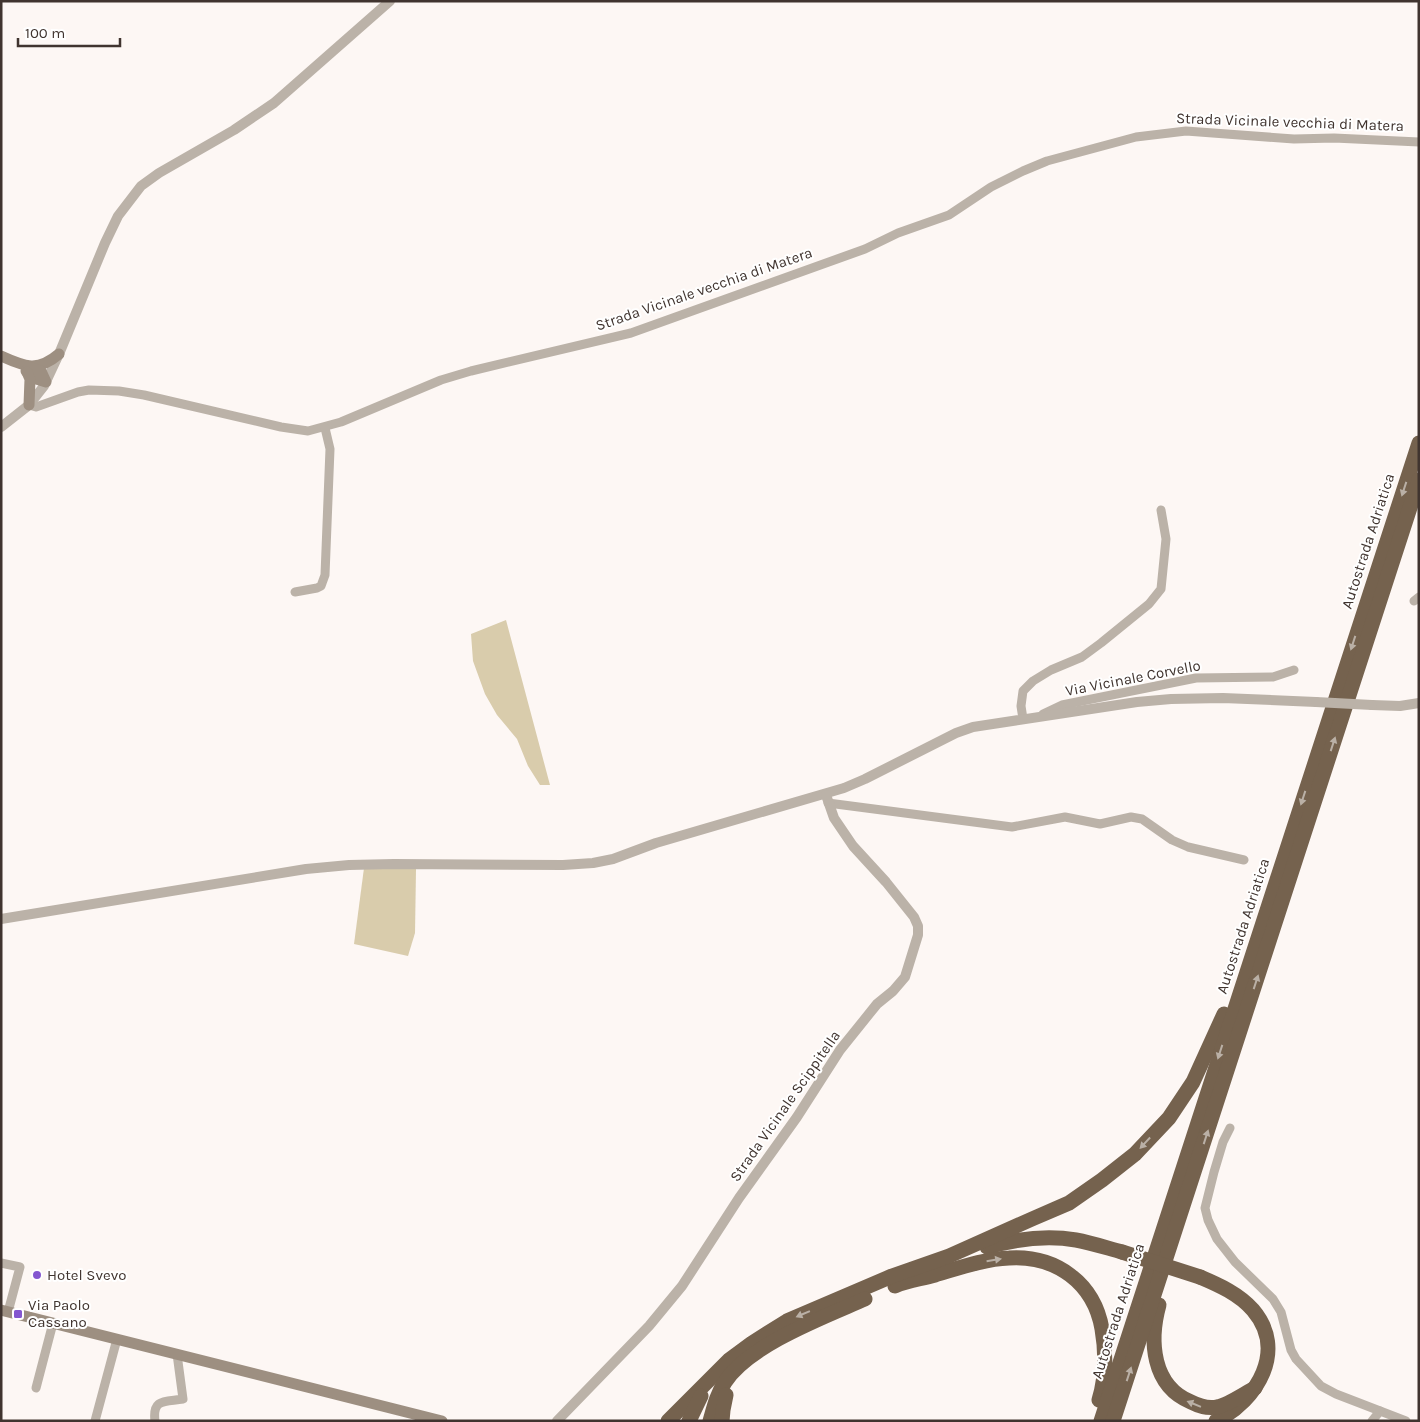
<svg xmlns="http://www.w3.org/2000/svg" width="1420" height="1422" font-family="Karla,sans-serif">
	<rect width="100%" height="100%" fill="#fdf7f4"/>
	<g fill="#d9ccac">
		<path d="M506,620L550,785H540L528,766L517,739L497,715L485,694L473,661L471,634Z"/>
		<path d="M364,868L416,869L415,933L408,956L354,944Z"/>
	</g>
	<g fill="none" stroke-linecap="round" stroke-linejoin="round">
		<g stroke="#bbb2a8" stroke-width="9">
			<path d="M29,405L36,407L78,392L89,390L119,391L144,395L281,427L308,431L341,422L441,380L471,371L631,333L865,249L898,233L949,215L991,187L1023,171L1047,161L1136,137L1186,131L1294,139L1334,138L1419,142"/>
			<path d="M295,592L317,588L321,586L325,575L330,449L325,428"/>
			<path d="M1414,601L1419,597"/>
			<path d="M1043,714L1062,705L1196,678L1273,677L1294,670"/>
			<path d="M1023,719L1021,706L1023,691L1033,681L1051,670L1082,657L1101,643L1149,604L1161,589L1166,539L1161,510"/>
			<path d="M828,803L1012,827L1065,817L1100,824L1131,817L1142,819L1172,840L1188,847L1244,860"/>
			<path d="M1230,1128L1223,1142L1214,1172L1205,1208L1208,1220L1217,1239L1235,1262L1273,1299L1281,1312L1291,1350L1296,1359L1321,1386L1336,1394L1406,1421"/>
			<path d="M1,1263L20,1267L8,1312"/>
			<path d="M36,1388L53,1323"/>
			<path d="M95,1421L117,1339"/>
			<path d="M155,1421C152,1398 166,1402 183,1399L177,1354"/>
			<path d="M1372,1421L1380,1411"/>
		</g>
		<g stroke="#bbb2a8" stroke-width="10">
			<path d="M1,427L29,405L44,386L59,354L105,243L118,216L141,186L159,173L234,130L274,103L390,1"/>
			<path d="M1372,705L1400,706L1419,703"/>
			<path d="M1,919L306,869L349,865L394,864L563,865L593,863L613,859L656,843L844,788L865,779L956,733L973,727L1137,702L1171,699L1223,698L1316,702"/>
			<path d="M557,1421L649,1326L682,1286L739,1198L797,1117L840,1050L877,1004L893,991L905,977L918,935V926L914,917L886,882L853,846L834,818L826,795"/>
		</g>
		<g stroke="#9d8f81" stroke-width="11">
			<path d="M1,356C25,367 38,372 59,354"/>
			<path d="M26,371L33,378L46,382L41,371L29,367"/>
			<path d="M27,372L30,379L29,405"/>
			<path d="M1,1310L442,1421"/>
		</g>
		<g stroke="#75624e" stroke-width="15">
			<path d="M987,1247C1016,1239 1046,1235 1076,1240C1092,1243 1107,1248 1122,1252"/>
			<path d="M1200,1277C1219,1285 1239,1294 1253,1310C1287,1350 1258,1400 1216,1421"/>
			<path d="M895,1286C908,1280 922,1279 935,1275C959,1268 984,1259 1009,1258C1056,1255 1094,1283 1102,1329C1106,1352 1106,1377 1099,1400"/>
			<path d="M1159,1305C1149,1341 1152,1386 1191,1402C1199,1406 1208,1409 1217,1407C1228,1405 1245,1393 1255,1388"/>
			<path d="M668,1421L729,1360L752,1343L787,1321L892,1276L949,1256L1032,1219L1069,1203L1102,1180L1135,1154L1169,1118L1193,1082L1224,1014"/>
			<path d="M689,1421L701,1396"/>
			<path d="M710,1421C714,1407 717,1394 725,1382C749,1345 824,1317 865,1299"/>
			<path d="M722,1421L723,1410L726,1395"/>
			<path d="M1101,1421L1419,443"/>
			<path d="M1113,1421L1419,480"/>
		</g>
		<path stroke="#bbb2a8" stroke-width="10" d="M1316,702L1372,705"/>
		<path stroke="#75624e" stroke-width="15" d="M1122,1252L1200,1277"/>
	</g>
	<defs><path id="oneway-solid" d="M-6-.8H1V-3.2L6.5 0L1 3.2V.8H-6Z" transform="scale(1.25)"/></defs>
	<g fill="#bab0a6">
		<use href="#oneway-solid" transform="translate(1404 489) rotate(108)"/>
		<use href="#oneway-solid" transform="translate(1353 643) rotate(108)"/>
		<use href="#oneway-solid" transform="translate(1333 744) rotate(-72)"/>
		<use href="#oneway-solid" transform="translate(1303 798) rotate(108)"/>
		<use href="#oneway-solid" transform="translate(1256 982) rotate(-72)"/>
		<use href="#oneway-solid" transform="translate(1220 1052) rotate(108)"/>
		<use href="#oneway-solid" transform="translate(1206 1137) rotate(-72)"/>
		<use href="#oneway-solid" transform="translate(1145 1143) rotate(133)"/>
		<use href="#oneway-solid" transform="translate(994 1260) rotate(-9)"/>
		<use href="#oneway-solid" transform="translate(803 1314) rotate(157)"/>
		<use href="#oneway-solid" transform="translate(1129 1374) rotate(-72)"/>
		<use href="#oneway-solid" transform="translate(1194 1404) rotate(-158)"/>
	</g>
	<g fill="#8457d0" stroke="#fff" stroke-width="2">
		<circle cx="37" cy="1275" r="5"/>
		<rect x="13" y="1309" width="10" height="10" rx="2.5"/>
	</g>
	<g text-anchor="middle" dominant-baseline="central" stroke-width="4" stroke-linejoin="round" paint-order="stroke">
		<g font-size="15" fill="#40342f" stroke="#fff">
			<text transform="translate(1290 122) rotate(2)">Strada Vicinale vecchia di Matera</text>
			<text transform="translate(704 289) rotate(-19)">Strada Vicinale vecchia di Matera</text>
			<text transform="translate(1368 541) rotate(-72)">Autostrada Adriatica</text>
			<text transform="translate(1133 678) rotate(-11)">Via Vicinale Corvello</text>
			<text transform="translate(1243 926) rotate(-72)">Autostrada Adriatica</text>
			<text transform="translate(785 1106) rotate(-55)">Strada Vicinale Scippitella</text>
			<text transform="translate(1118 1311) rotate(-72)">Autostrada Adriatica</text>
		</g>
		<g font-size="15" fill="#40342f" stroke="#fff" text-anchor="start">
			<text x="47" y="1275">Hotel Svevo</text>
			<text x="28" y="1305">Via Paolo<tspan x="28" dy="17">Cassano</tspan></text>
		</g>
	</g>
	<rect width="1420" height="1422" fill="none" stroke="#40342f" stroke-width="5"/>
	<path d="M18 38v8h102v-8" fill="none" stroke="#40342f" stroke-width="2.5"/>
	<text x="25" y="38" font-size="15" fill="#40342f" stroke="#ffffff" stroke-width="4" paint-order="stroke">100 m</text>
</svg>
